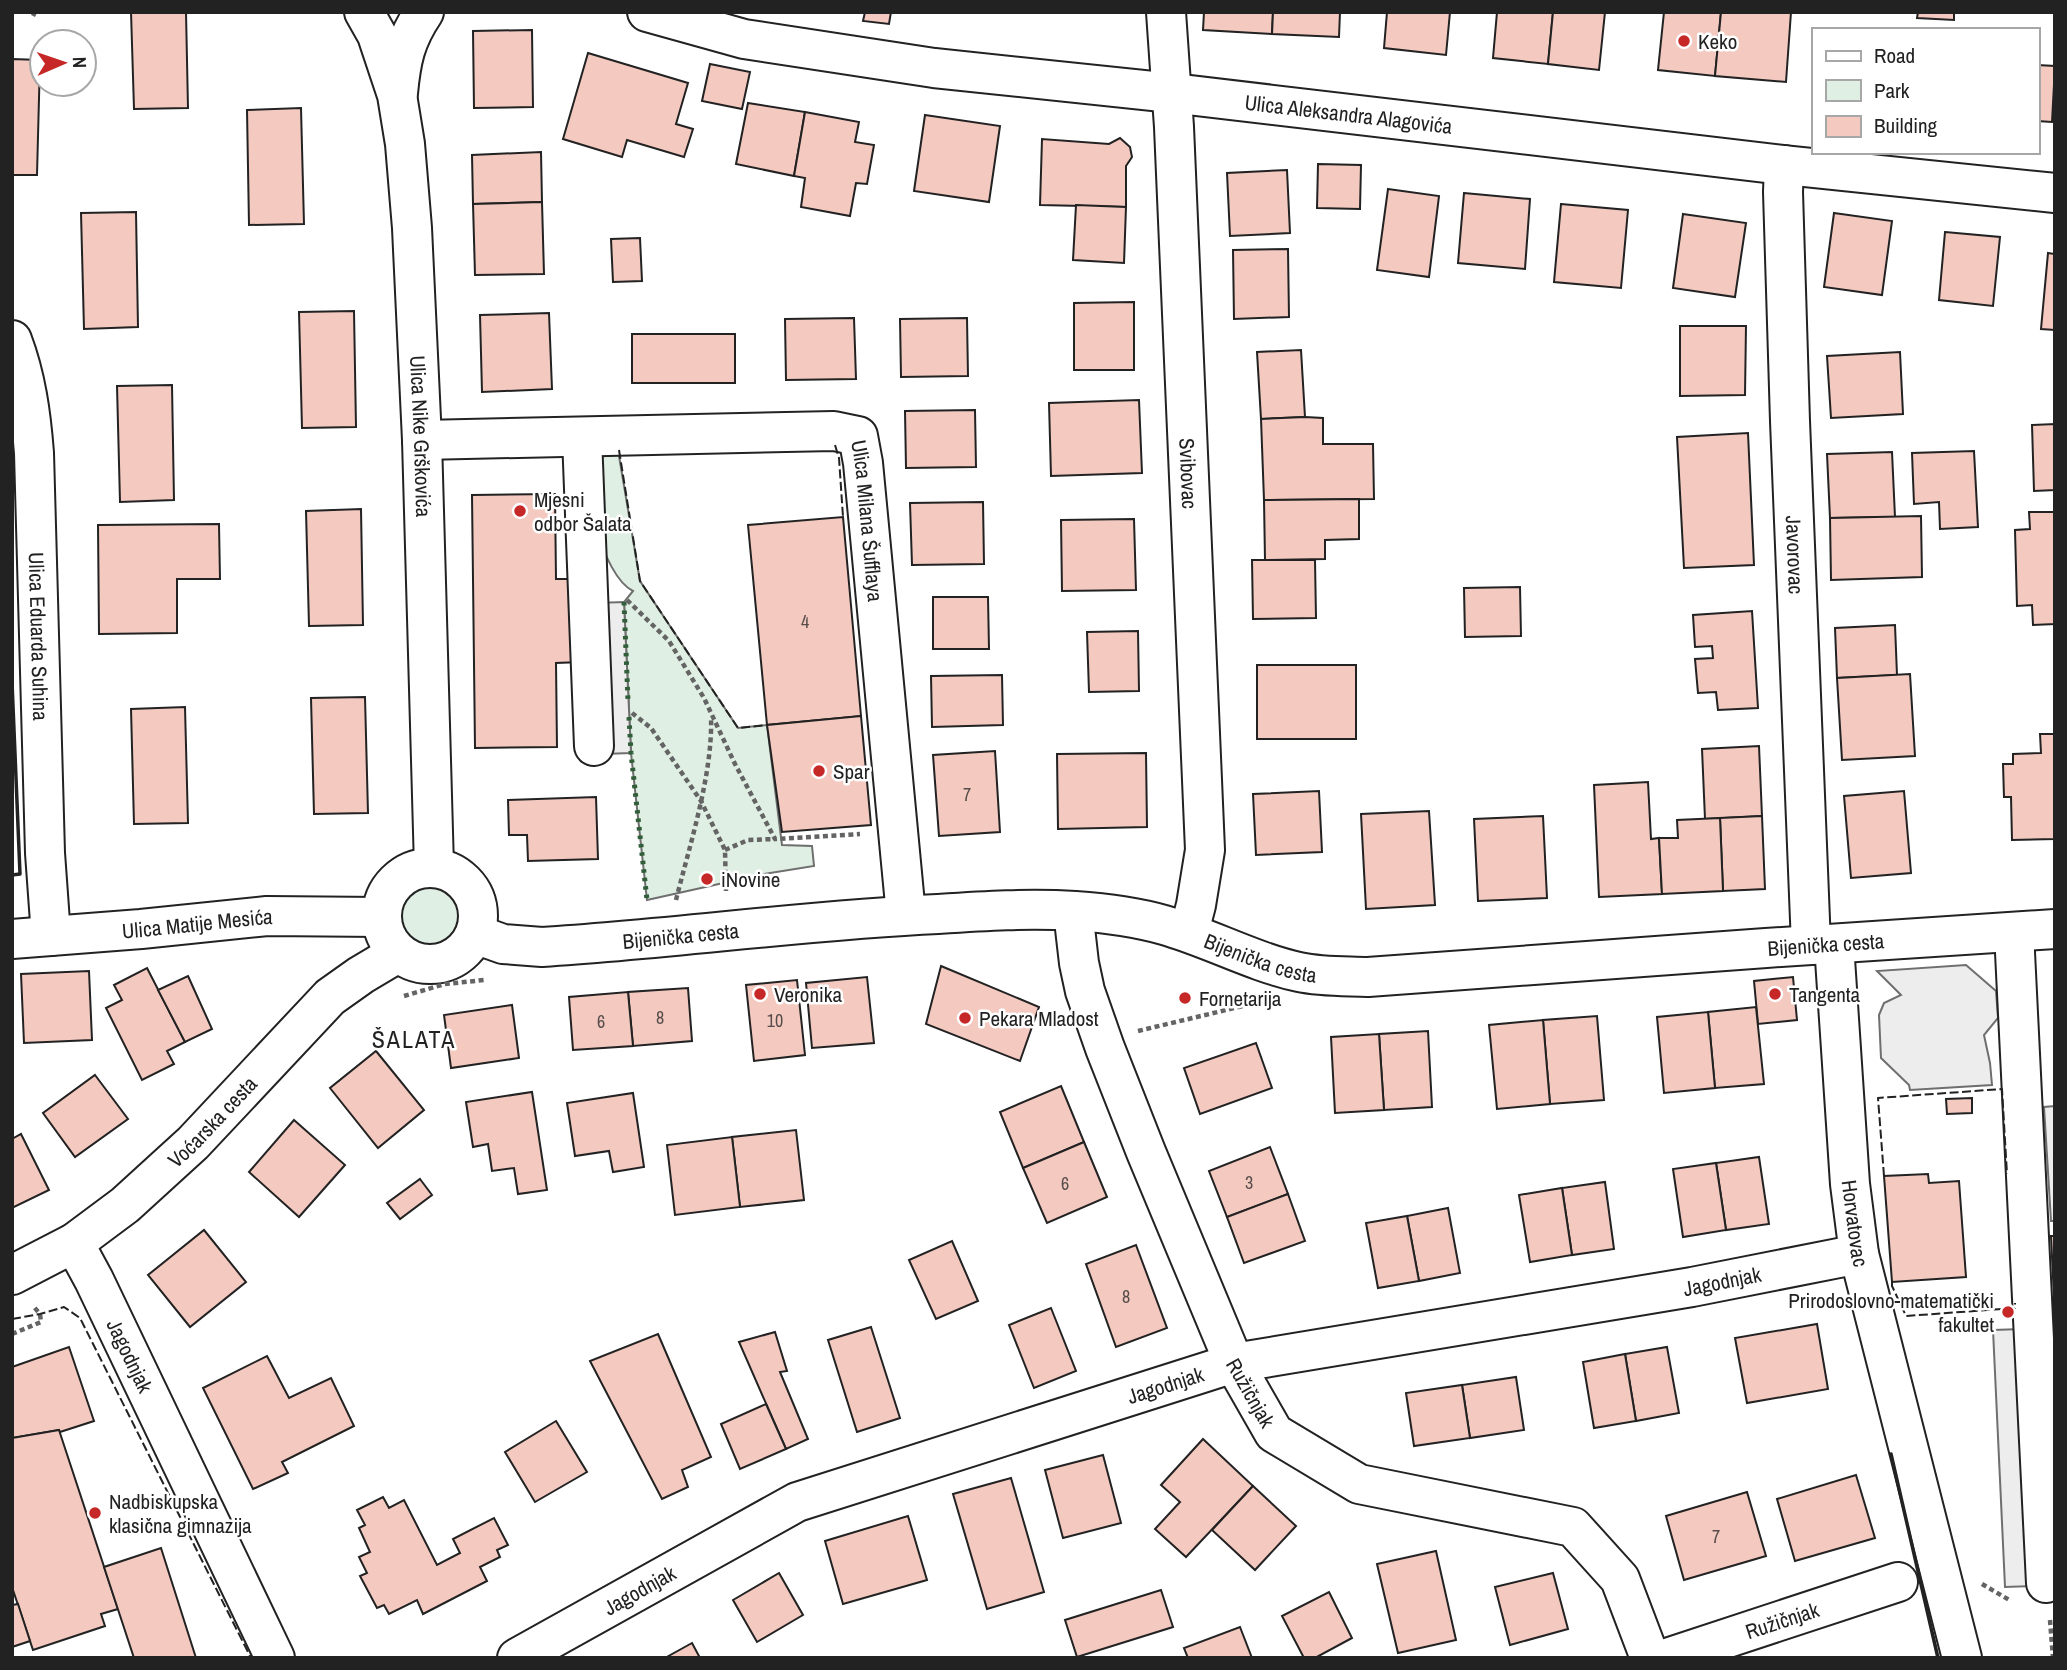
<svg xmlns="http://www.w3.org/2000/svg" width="2067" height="1670" font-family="'Archivo Narrow',sans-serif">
	<rect width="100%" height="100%" fill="#fff"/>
	<g fill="#e0efe3" stroke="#6f6f6f" stroke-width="2">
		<path d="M618,450L640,581L738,728L767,725L782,845L812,846L814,866L764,874L647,900L631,753L624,602L633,591C617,583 603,553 600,536C596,512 598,485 598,460L607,453Z"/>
		<circle cx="427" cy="914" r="32"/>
	</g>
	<g fill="#ededed" stroke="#6f6f6f" stroke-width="2">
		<path d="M624,602L631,753L603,754L596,603Z"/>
		<path d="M1966,965L1996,991L1998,1018L1984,1035L1990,1063L1992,1085L1910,1090L1909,1085L1881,1058L1879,1015L1884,1003L1901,995L1877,971Z"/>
		<path d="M2055,1106V1221H2051L2044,1107Z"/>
		<path d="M2022,1329L2034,1586L2005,1587L1993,1330Z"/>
	</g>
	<g fill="#f3c9c0" stroke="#222" stroke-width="2">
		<path d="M131,12H186L188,108L134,109Z"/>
		<path d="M865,12H891L889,24L863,21Z"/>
		<path d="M1204,12H1273L1272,34L1203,30Z"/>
		<path d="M1273,12H1340L1339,37L1272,34Z"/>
		<path d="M1387,12H1450L1446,55L1384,48Z"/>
		<path d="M1497,12H1553L1548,64L1493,58Z"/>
		<path d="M1553,12H1605L1599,70L1548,64Z"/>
		<path d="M1664,12H1721L1715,76L1658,70Z"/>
		<path d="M1721,12H1791L1786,82L1715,76Z"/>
		<path d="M1918,12H1954V20L1917,18Z"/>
		<path d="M532,30L533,107L474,108L473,31Z"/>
		<path d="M588,53L688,83L676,124L693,129L684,157L627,140L622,157L563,139Z"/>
		<path d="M12,59L40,60L37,175H12Z"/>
		<path d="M710,64L750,72L742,109L702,101Z"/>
		<path d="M2037,65L2055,66L2052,122L2037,121Z"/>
		<path d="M748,103L805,112L794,176L736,164Z"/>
		<path d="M301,108L304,224L249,225L247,110Z"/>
		<path d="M805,112L859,122L855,142L874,145L867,184L856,183L850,216L801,207L805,178L794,176Z"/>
		<path d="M925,115L1000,126L989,202L914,191Z"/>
		<path d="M1120,138L1130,147L1132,157L1126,166V207L1040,205L1042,139L1109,144Z"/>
		<path d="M541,152L542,202L473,204L472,155Z"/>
		<path d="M1318,164L1361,165L1360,209L1317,208Z"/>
		<path d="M1287,170L1290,233L1230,236L1227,173Z"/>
		<path d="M1388,189L1439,196L1429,277L1377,270Z"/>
		<path d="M1464,193L1530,199L1525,269L1458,263Z"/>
		<path d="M542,202L544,274L475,275L473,204Z"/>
		<path d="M1561,204L1628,210L1621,288L1554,282Z"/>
		<path d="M1076,205L1126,207L1124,263L1073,260Z"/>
		<path d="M136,212L138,327L84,329L81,213Z"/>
		<path d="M1834,213L1892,221L1882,295L1824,287Z"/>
		<path d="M1683,214L1746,223L1735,297L1673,288Z"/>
		<path d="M1945,232L2000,237L1993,306L1939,300Z"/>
		<path d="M640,238L642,281L613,282L611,239Z"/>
		<path d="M1288,249L1289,317L1234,319L1233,250Z"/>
		<path d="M2048,253L2055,254V330L2041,329Z"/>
		<path d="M1134,302V370H1074V303Z"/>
		<path d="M354,311L356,427L302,428L299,312Z"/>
		<path d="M549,313L552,389L482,392L480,315Z"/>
		<path d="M854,318L856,379L786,380L785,319Z"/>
		<path d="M967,318L968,376L901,377L900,319Z"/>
		<path d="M1680,326H1746L1745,395L1680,396Z"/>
		<rect x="632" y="334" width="103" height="49"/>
		<path d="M1301,350L1305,417L1261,419L1257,352Z"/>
		<path d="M1900,352L1903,414L1831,418L1827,356Z"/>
		<path d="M172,385L174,500L120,502L117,386Z"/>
		<path d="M1139,400L1142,473L1051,476L1049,403Z"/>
		<path d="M975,410L976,467L906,468L905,411Z"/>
		<path d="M1305,417L1323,418V444H1373L1374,499L1264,500L1261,419Z"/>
		<path d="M2055,424V490L2034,491L2032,425Z"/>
		<path d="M1748,433L1754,565L1684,568L1677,437Z"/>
		<path d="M1974,451L1978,527L1940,529L1939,502L1914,504L1912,453Z"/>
		<path d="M1892,452L1895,517L1830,518L1827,454Z"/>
		<path d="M555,494L556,579H581V662L556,663L557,747L475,748L472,495Z"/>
		<path d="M1359,499V539L1325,540V559L1265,560L1264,500Z"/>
		<path d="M983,502L984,564L912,565L910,503Z"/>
		<path d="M361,509L363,625L309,626L306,511Z"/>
		<path d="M2029,512H2055V624L2033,625L2032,605L2017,606L2015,530L2030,529Z"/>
		<path d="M1921,516L1922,577L1831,580L1830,518Z"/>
		<path d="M843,517L861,716L767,725L748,525Z"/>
		<path d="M1134,519L1136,590L1062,591L1061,520Z"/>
		<path d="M219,524L220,579H177V633L99,634L98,525Z"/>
		<path d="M1252,560H1315L1316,618L1253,619Z"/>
		<path d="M1520,587L1521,636L1465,637L1464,588Z"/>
		<path d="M933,597H988L989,649H933Z"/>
		<path d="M1752,611L1758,708L1718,710L1716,692L1698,693L1695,659L1713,658L1712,646L1695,647L1693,615Z"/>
		<path d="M1895,625L1897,675L1837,678L1835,628Z"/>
		<path d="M1138,631L1139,691L1089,692L1087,632Z"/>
		<rect x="1257" y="665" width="99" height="74"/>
		<path d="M1910,674L1915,756L1842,760L1837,678Z"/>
		<path d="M1002,675L1003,725L932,727L931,676Z"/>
		<path d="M365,697L368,813L314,814L311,698Z"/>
		<path d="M185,707L188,823L134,824L131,709Z"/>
		<path d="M861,716L871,825L782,832L767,725Z"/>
		<path d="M2040,734H2055V839L2012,840L2011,797H2004L2003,764H2013V754L2041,753Z"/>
		<path d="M1759,746L1762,816L1705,819L1702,749Z"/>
		<path d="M995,751L1000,832L939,836L933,755Z"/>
		<path d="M1146,753L1147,827L1058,829L1057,754Z"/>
		<path d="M1648,782L1651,839L1659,838L1662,894L1599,897L1594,785Z"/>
		<path d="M1319,791L1322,852L1256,855L1253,794Z"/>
		<path d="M1904,791L1911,873L1851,878L1844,796Z"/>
		<path d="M596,797L598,859L528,861L527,835H509L508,800Z"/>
		<path d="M1429,811L1435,905L1366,909L1361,814Z"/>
		<path d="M1543,816L1547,898L1478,901L1474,819Z"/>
		<path d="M1762,816L1765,889L1723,891L1720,818Z"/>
		<path d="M1720,818L1723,891L1662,894L1659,838H1678L1677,820Z"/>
		<path d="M941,966L1039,1007L1020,1061L926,1024Z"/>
		<path d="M147,968L185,1042L167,1051L174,1064L142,1080L106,1008L122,1000L114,985Z"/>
		<path d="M89,971L92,1040L24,1043L21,974Z"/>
		<path d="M188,976L212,1029L185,1042L158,990Z"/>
		<path d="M867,977L874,1043L812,1048L806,983Z"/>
		<path d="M1793,977L1797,1020L1758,1024L1754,981Z"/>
		<path d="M797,980L805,1055L754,1061L746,985Z"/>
		<path d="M688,988L692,1041L633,1046L628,992Z"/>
		<path d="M628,992L633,1046L573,1050L569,997Z"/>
		<path d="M512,1005L519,1058L451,1068L444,1015Z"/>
		<path d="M1756,1007L1764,1084L1715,1088L1708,1012Z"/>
		<path d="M1708,1012L1715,1088L1664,1093L1657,1017Z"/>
		<path d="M1597,1016L1604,1100L1550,1104L1543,1020Z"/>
		<path d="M1543,1020L1550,1104L1497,1109L1489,1025Z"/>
		<path d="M1428,1031L1432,1107L1384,1110L1379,1034Z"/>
		<path d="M1379,1034L1384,1110L1335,1113L1331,1037Z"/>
		<path d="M1256,1043L1272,1088L1200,1114L1184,1068Z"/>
		<path d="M376,1051L424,1110L378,1148L330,1088Z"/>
		<path d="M95,1075L128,1119L75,1157L43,1113Z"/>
		<path d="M1061,1086L1084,1142L1023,1168L1000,1112Z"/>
		<path d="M532,1092L547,1190L518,1194L514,1168L492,1171L488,1144L473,1147L466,1102Z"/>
		<path d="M633,1093L644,1167L613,1172L609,1151L575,1156L567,1103Z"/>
		<path d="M1972,1098V1113L1947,1114L1946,1099Z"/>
		<path d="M294,1120L345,1165L299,1217L249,1172Z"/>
		<path d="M796,1130L804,1200L740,1207L732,1137Z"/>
		<path d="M21,1134L49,1190L12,1208V1139Z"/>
		<path d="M732,1137L740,1207L675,1215L667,1145Z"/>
		<path d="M1084,1142L1107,1197L1047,1223L1023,1168Z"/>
		<path d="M1270,1147L1288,1194L1227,1217L1209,1171Z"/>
		<path d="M1759,1157L1769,1224L1726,1230L1716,1163Z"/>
		<path d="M1716,1163L1726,1230L1683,1237L1673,1169Z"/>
		<path d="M1928,1174L1929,1183L1959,1181L1966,1277L1892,1282L1884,1176Z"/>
		<path d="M420,1179L432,1195L400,1219L387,1203Z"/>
		<path d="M1605,1182L1614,1249L1572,1255L1562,1188Z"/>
		<path d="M1562,1188L1572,1255L1530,1262L1519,1195Z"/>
		<path d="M1288,1194L1305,1241L1244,1263L1227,1217Z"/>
		<path d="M1448,1208L1460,1273L1419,1281L1407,1216Z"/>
		<path d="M1407,1216L1419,1281L1378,1288L1366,1223Z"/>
		<path d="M204,1230L246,1282L190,1327L148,1275Z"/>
		<path d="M2051,1236H2055V1318Z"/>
		<path d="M952,1241L978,1301L936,1319L909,1260Z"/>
		<path d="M1136,1245L1167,1328L1116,1347L1086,1264Z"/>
		<path d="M1051,1308L1076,1371L1034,1388L1009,1325Z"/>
		<path d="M1817,1324L1828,1389L1747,1403L1735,1338Z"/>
		<path d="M871,1327L900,1418L857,1432L828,1340Z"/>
		<path d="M775,1332L787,1371L780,1372L808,1439L786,1449L739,1342Z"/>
		<path d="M658,1334L711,1457L682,1470L688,1487L662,1499L590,1361Z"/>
		<path d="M69,1347L94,1421L60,1432L59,1430L12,1438V1367Z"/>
		<path d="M1667,1347L1679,1413L1636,1421L1625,1354Z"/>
		<path d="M1625,1354L1636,1421L1594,1428L1583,1362Z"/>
		<path d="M267,1356L289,1398L331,1378L354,1426L282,1462L288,1473L253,1489L203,1388Z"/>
		<path d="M1516,1377L1524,1430L1470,1438L1462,1385Z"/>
		<path d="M1462,1385L1470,1438L1414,1446L1406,1393Z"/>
		<path d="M766,1404L786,1449L740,1469L721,1424Z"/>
		<path d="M556,1421L587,1472L535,1502L505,1452Z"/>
		<path d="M59,1430L118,1609L101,1614L105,1626L33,1650L12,1587V1438Z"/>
		<path d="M1203,1439L1253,1486L1186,1557L1155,1529L1180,1502L1161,1485Z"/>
		<path d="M1103,1455L1121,1523L1063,1538L1045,1470Z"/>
		<path d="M1856,1475L1875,1538L1795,1561L1777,1499Z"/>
		<path d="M1011,1478L1044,1592L987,1609L953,1494Z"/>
		<path d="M1253,1486L1296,1526L1255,1570L1212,1530Z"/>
		<path d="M1747,1492L1766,1556L1684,1580L1666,1516Z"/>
		<path d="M383,1497L389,1508L404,1500L437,1565L460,1553L453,1539L494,1518L508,1545L497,1550L500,1557L480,1567L487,1581L423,1614L417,1600L389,1614L384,1605L377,1608L360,1576L367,1573L359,1557L370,1552L359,1528L365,1525L357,1510Z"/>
		<path d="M908,1516L927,1580L843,1604L825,1541Z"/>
		<path d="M161,1548L196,1658H134L104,1567Z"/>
		<path d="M1436,1551L1456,1640L1398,1653L1377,1564Z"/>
		<path d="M779,1573L803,1615L757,1642L733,1600Z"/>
		<path d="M1553,1573L1568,1629L1510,1645L1495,1587Z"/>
		<path d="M1161,1590L1173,1627L1077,1657L1065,1620Z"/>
		<path d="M1329,1592L1352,1638L1315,1658H1304L1282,1616Z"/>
		<path d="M18,1604L30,1641L12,1647V1605Z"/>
		<path d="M1240,1627L1252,1658H1188L1184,1648Z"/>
		<path d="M692,1643L700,1658H665Z"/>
	</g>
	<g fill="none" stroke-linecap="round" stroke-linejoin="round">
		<g stroke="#222" stroke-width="42">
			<g id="minor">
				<path id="s1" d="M364,12L377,35L397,95L405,144L412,228L422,440L434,867"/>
				<path id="s2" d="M647,12L744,39L934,68L1172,93L1784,165L2055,193"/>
				<path id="s3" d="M1166,12L1174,127L1205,850L1196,905L1189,932"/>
				<path d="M398,93C401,61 405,40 424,12"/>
				<path id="s4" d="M1784,165L1783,192L1790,421L1811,945"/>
				<path id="s5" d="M12,340C26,377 31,414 34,453L45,853L51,936"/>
				<path d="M582,437L594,746"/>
				<path id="s6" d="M422,440L834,431L858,436L863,463L906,915"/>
				<path id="s7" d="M1073,911L1079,963L1085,991L1105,1048L1146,1152L1234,1363L1274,1433L1359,1484L1573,1527L1620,1579L1650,1658"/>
				<path d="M2014,932L2046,1583"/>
				<path id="s8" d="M12,939L141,929L267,916L381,917"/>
				<path id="s9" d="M1834,944L1850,1184L1859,1254L1962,1658"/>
				<path id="s10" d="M74,1243L94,1280L275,1658"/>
				<path id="s11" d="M517,1658L797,1502L1234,1363L1692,1287L1859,1254"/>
				<path id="s12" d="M1667,1658L1898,1582"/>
			</g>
		</g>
		<g stroke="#222" stroke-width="42">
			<g id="major">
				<circle cx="430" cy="916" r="48"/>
				<path id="s13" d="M475,934L503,944L542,947C674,939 805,920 938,914C983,911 1030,908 1075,911C1105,913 1136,917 1164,925C1210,938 1253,962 1299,972C1322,977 1345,976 1368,977L1766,948L2055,929"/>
				<path id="s14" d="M12,1275L74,1243L125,1205L193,1143L330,997L361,975L398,953"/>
			</g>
		</g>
		<g stroke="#646464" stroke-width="4.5" stroke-dasharray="5 3.5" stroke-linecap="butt">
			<path d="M33,16L35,12"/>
			<path d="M627,600L669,641L704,698L735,764L775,839L860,834"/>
			<path d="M632,713L651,728L701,801L725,850L726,891"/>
			<path d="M725,850L748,840L775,839"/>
			<path d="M676,900C690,844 713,773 711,717"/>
			<path d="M404,996L445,984L484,980"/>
			<path d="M1138,1031L1243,1006"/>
			<path d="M12,1334L41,1322L40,1314L34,1307"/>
			<path d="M1982,1584L2011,1601"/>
			<path d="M2050,1620L2053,1658"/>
		</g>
		<use href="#minor" stroke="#fff" stroke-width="38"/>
		<use href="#major" stroke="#fff" stroke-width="38"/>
		<g stroke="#2f5e38" stroke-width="5" stroke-dasharray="3.5 5" stroke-linecap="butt">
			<path d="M624,602L628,701"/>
			<path d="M629,717L631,753L647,900"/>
		</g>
		<g stroke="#222" stroke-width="2" stroke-dasharray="9 3.5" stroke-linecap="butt">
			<path d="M835,445L839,458L843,517"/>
			<path d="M619,450L640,581L738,728L767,725"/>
			<path d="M1884,1176L1878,1098L2002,1089L2007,1174"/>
			<path d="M1892,1282V1286L1906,1316L2015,1308V1303"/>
			<path d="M12,1319L40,1314L64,1307L80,1318L251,1658"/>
		</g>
		<g stroke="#222" stroke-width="3.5">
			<path d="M12,682L20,874L12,875"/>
			<path d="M1891,1454L1938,1658"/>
		</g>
	</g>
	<g fill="#c62828" stroke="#fff" stroke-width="2.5">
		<circle cx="1684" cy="41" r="7"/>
		<circle cx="520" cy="511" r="7"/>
		<circle cx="819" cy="771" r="7"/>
		<circle cx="707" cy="879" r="7"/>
		<circle cx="760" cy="994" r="7"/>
		<circle cx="1775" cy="994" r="7"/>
		<circle cx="1185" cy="998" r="7"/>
		<circle cx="965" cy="1018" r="7"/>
		<circle cx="2008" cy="1312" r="7"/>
		<circle cx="95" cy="1513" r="7"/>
	</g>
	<g text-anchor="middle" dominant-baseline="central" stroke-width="5" stroke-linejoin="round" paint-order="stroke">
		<g font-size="18" fill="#564c4a">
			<text x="805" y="621">4</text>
			<text x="967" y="794">7</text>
			<text x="660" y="1017">8</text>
			<text x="775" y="1020">10</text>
			<text x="601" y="1021">6</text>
			<text x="1249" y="1182">3</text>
			<text x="1065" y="1183">6</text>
			<text x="1126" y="1296">8</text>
			<text x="1716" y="1536">7</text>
		</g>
		<g font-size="21" fill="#222" stroke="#fff" text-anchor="start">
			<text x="1698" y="41">Keko</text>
			<text x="534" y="499">Mjesni<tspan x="534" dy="24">odbor Šalata</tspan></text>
			<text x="833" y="771">Spar</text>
			<text x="721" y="879">iNovine</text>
			<text x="774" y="994">Veronika</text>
			<text x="1789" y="994">Tangenta</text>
			<text x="1199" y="998">Fornetarija</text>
			<text x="979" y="1018">Pekara Mladost</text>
			<text x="1994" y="1300" text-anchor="end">Prirodoslovno-matematički<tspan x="1994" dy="24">fakultet</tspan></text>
			<text x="109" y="1501">Nadbiskupska<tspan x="109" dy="24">klasična gimnazija</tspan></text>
		</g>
		<g font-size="21" fill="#222" stroke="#fff">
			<text stroke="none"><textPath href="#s2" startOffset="710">Ulica Aleksandra Alagovića</textPath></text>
			<text stroke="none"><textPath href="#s1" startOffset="432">Ulica Nike Grškovića</textPath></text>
			<text stroke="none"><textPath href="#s3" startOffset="462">Svibovac</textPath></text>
			<text stroke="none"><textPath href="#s6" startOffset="522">Ulica Milana Šufflaya</textPath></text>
			<text stroke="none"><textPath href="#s4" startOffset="390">Javorovac</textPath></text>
			<text stroke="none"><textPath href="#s5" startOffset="299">Ulica Eduarda Suhina</textPath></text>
			<text stroke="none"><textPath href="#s8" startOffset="186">Ulica Matije Mesića</textPath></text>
			<text stroke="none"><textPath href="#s13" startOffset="208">Bijenička cesta</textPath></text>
			<text stroke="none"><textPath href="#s13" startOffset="1365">Bijenička cesta</textPath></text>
			<text stroke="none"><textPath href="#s13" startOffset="796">Bijenička cesta</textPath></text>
			<text stroke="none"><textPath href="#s14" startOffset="254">Voćarska cesta</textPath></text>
			<text stroke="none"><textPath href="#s9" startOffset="280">Horvatovac</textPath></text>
			<text stroke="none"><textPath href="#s11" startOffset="1274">Jagodnjak</textPath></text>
			<text stroke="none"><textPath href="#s10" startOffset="126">Jagodnjak</textPath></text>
			<text stroke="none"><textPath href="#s11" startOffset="707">Jagodnjak</textPath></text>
			<text stroke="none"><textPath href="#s7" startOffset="516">Ružičnjak</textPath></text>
			<text stroke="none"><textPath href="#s11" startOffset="140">Jagodnjak</textPath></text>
			<text stroke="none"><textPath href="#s12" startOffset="121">Ružičnjak</textPath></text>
		</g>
		<g font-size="24" letter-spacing="2" fill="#222" stroke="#fff">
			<text x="414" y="1039">ŠALATA</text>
		</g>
	</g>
	<rect width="2067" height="1670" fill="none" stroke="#222222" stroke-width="28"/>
	<rect x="1812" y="28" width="228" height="126" fill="#ffffff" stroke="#a7a7a7" stroke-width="2"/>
	<rect x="1826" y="51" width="35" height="10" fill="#ffffff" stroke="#a7a7a7" stroke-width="2"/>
	<text x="1874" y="63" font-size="21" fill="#222222">Road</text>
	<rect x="1826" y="80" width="35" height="21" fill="#e0efe3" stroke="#a7a7a7" stroke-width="2"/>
	<text x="1874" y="98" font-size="21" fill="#222222">Park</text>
	<rect x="1826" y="116" width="35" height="21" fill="#f3c9c0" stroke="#a7a7a7" stroke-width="2"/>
	<text x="1874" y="133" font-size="21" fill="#222222">Building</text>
	<g transform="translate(63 63) rotate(88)"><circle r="33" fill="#ffffff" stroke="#a7a7a7" stroke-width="2"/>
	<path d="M0-5L12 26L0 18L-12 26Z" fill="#c62828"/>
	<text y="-10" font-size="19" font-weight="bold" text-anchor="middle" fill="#222222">N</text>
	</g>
</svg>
